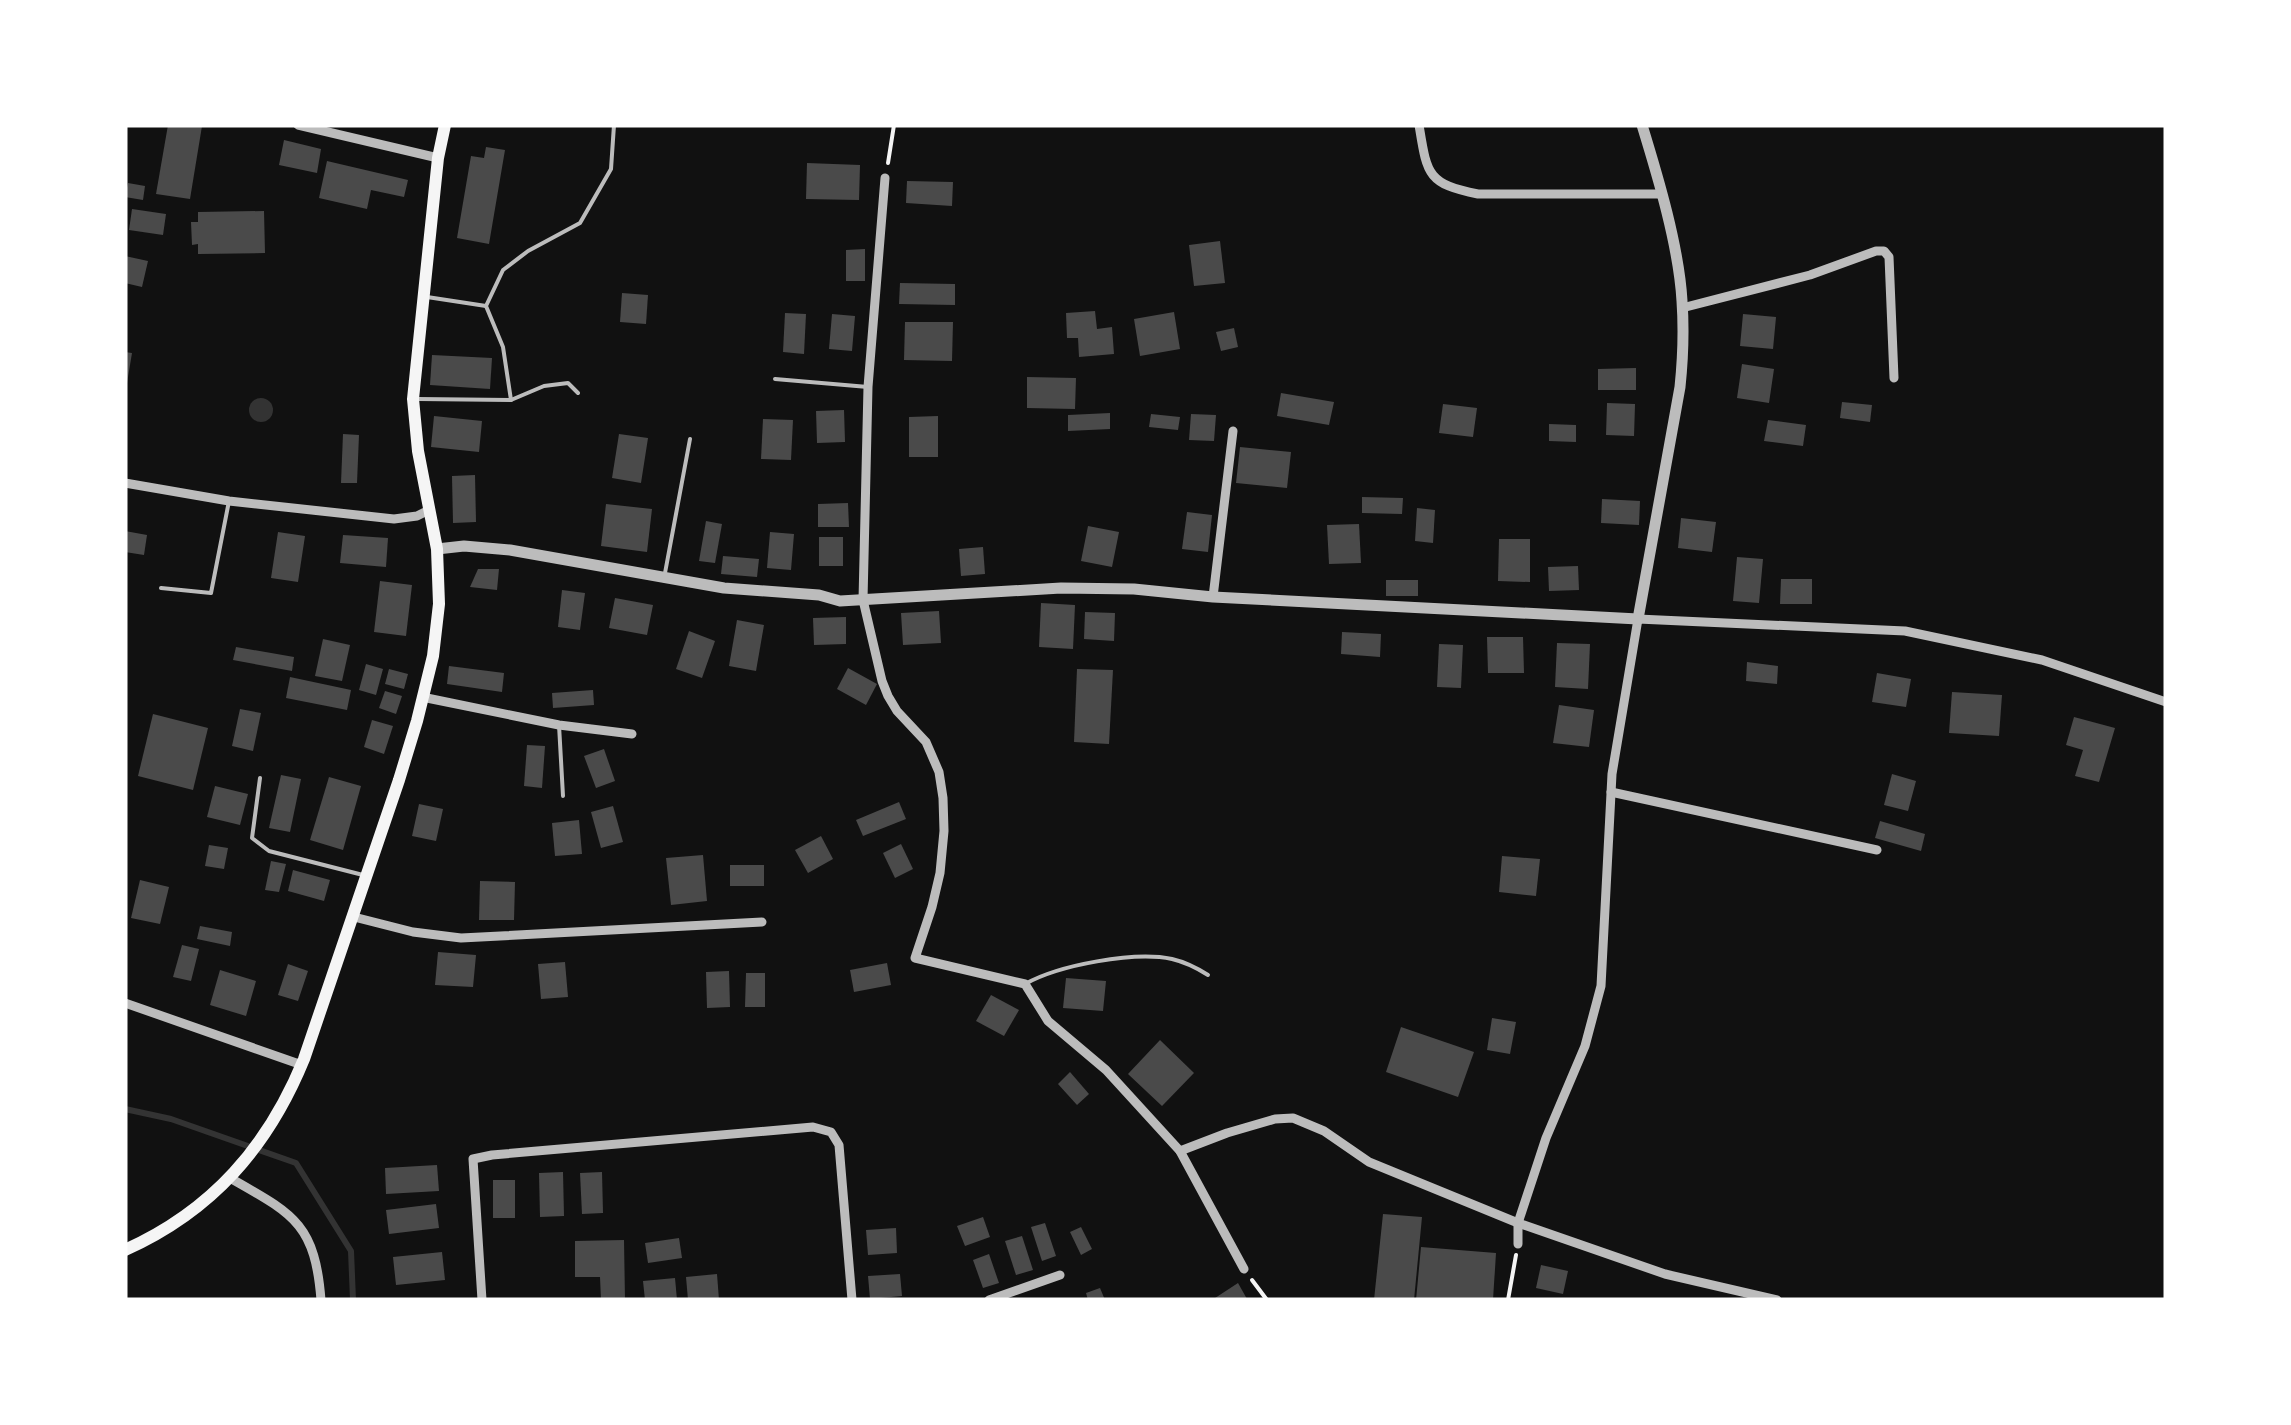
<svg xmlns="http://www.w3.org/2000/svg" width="2291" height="1425" font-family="Montserrat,sans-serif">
	<rect width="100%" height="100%" fill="#111"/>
	<circle fill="#333" cx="261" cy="410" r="12"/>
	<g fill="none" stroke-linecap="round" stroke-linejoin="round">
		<path stroke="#333" stroke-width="6" d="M125,1109L171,1119L296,1163L351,1251L353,1300"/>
	</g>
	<g fill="#4a4a4a">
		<path d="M168,125L202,126L190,199L156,194Z"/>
		<path d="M284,140L321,149L317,173L279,165Z"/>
		<path d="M486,147L505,150L489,244L457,238L471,156L484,158Z"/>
		<path d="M327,161L408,180L404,197L371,190L367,209L319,198Z"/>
		<path d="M807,163L860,165L859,200L806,199Z"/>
		<path d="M907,181L953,182L952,206L906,203Z"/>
		<path d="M128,183L145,186L143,200L125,197Z"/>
		<path d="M132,209L166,214L163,235L129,230Z"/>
		<path d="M264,211L265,253L198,254V244L192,245L191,222H198V212Z"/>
		<path d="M1220,241L1225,283L1194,286L1189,245Z"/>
		<path d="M865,249V281H846V250Z"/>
		<path d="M125,256L148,261L142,287L125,283Z"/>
		<path d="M900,283L955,284V305L899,304Z"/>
		<path d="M622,293L648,295L646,324L620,322Z"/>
		<path d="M1095,311L1097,329L1112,327L1114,354L1079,357L1078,338H1067L1066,313Z"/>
		<path d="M1174,312L1180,349L1140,356L1134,319Z"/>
		<path d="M785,313L806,314L804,354L783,352Z"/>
		<path d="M832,314L855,316L852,351L829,349Z"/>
		<path d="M1743,314L1776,317L1773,349L1740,346Z"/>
		<path d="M905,322H953L952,361L904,360Z"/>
		<path d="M1234,328L1238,347L1221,351L1216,332Z"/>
		<path d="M125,352L132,353L127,383H125Z"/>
		<path d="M432,355L492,358L490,389L430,385Z"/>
		<path d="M1742,364L1774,369L1769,403L1737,398Z"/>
		<path d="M1636,368V390H1598V369Z"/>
		<path d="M1027,377L1076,378L1075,409L1027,408Z"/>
		<path d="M1281,393L1334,402L1329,425L1277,416Z"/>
		<path d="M1842,402L1872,405L1870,422L1840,418Z"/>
		<path d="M1607,403L1635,404L1634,436L1606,435Z"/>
		<path d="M1443,404L1477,408L1473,437L1439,433Z"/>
		<path d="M844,410L845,442L817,443L816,411Z"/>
		<path d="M1110,413V429L1068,431V415Z"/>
		<path d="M1151,414L1180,417L1178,430L1149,427Z"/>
		<path d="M1191,414L1216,415L1214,441L1189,440Z"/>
		<path d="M434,416L482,421L479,452L431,447Z"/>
		<path d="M938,416V457H909V417Z"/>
		<path d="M763,419L793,420L791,460L761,459Z"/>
		<path d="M1768,420L1806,425L1803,446L1764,441Z"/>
		<path d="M1549,424L1576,425V442L1549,441Z"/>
		<path d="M343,434L359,435L357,483H341Z"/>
		<path d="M619,434L648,438L641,483L612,478Z"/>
		<path d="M1240,447L1291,452L1287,488L1236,483Z"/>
		<path d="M475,475L476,522L453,523L452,476Z"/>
		<path d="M1362,497L1403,498L1402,514L1362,513Z"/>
		<path d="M1602,499L1640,501L1639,525L1601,523Z"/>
		<path d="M848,503L849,527H818V504Z"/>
		<path d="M606,504L652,509L647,552L601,546Z"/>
		<path d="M1417,508L1435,510L1433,543L1415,541Z"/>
		<path d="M1187,512L1212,515L1208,552L1182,549Z"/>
		<path d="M1681,518L1716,522L1712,552L1678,548Z"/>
		<path d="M706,521L722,524L715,563L699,561Z"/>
		<path d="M1359,524L1361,563L1329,564L1327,525Z"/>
		<path d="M1088,526L1119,532L1112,567L1081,561Z"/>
		<path d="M125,531L147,535L144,555L125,552Z"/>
		<path d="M278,532L305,536L298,582L271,578Z"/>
		<path d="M770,532L794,534L791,570L767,568Z"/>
		<path d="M343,535L388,538L386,567L340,563Z"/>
		<rect x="819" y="537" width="24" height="29"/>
		<path d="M1499,539H1530V582L1498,581Z"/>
		<path d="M983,547L985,574L961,576L959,549Z"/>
		<path d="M723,556L759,559L757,577L721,574Z"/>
		<path d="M1737,557L1763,559L1759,603L1733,601Z"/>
		<path d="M1578,566L1579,590L1549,591L1548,567Z"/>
		<path d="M478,569H499L497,590L470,587Z"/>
		<path d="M1781,579H1812V604H1780Z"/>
		<rect x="1386" y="580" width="32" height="16"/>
		<path d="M380,581L412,585L406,636L374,632Z"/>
		<path d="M562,590L585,593L580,630L558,627Z"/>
		<path d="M615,598L653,605L647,635L609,628Z"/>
		<path d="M1041,603L1075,605L1073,649L1039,647Z"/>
		<path d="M939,611L941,643L903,645L901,613Z"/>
		<path d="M1085,612L1115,613L1114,641L1084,639Z"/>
		<path d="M846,617V644L814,645L813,618Z"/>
		<path d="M737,620L764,625L756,671L729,666Z"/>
		<path d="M689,631L715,641L702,678L676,669Z"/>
		<path d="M1342,632L1381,634L1380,657L1341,654Z"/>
		<path d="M1487,637H1523L1524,673H1488Z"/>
		<path d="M323,639L350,645L342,681L315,676Z"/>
		<path d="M1557,643L1590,644L1588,689L1555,687Z"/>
		<path d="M1439,644L1463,645L1461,688L1437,687Z"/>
		<path d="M236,647L294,657L292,671L233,660Z"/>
		<path d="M1747,662L1778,666L1777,684L1746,681Z"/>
		<path d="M366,664L383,669L376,695L359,690Z"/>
		<path d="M449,666L504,673L502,692L447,684Z"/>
		<path d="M848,668L877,684L866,705L837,689Z"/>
		<path d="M389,669L408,674L404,689L385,684Z"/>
		<path d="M1077,669L1113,670L1109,744L1074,742Z"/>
		<path d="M1877,673L1911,679L1906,707L1872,702Z"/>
		<path d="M290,677L351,690L347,710L286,698Z"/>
		<path d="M593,690L594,705L553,708L552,693Z"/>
		<path d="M385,691L402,696L396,714L379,708Z"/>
		<path d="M1952,692L2002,695L1999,736L1949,733Z"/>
		<path d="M1559,705L1594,710L1589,747L1553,743Z"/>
		<path d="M240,709L261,713L253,751L232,746Z"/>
		<path d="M153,714L208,728L193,790L138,776Z"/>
		<path d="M2074,717L2115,728L2099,782L2075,776L2083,750L2066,745Z"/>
		<path d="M372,720L393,726L384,754L364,747Z"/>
		<path d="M527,745L545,746L542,788L524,786Z"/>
		<path d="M604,749L615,781L596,788L584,756Z"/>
		<path d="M1892,774L1916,781L1908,811L1884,805Z"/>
		<path d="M281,775L301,779L290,832L269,828Z"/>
		<path d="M329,777L361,786L343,850L310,840Z"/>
		<path d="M215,786L248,794L240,825L207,817Z"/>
		<path d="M899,802L906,819L863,836L856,820Z"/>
		<path d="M419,804L443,809L436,841L412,836Z"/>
		<path d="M613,806L623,842L601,848L591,812Z"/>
		<path d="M579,820L582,854L555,856L552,823Z"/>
		<path d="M1880,821L1925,834L1921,851L1875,838Z"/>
		<path d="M821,836L833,859L808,873L795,850Z"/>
		<path d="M901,844L913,869L895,878L883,853Z"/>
		<path d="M209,845L228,848L224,869L205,866Z"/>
		<path d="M703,855L707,901L671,905L666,858Z"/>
		<path d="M1502,856L1540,859L1536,896L1499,892Z"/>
		<path d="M271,861L286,864L279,892L265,890Z"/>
		<rect x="730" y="865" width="34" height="21"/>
		<path d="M293,870L330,880L324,901L288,891Z"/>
		<path d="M140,880L169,887L160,924L131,918Z"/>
		<path d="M480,881L515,882L514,920H479Z"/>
		<path d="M200,926L232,932L230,946L197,939Z"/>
		<path d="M182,945L199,949L191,981L173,977Z"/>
		<path d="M438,952L476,955L473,987L435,985Z"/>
		<path d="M565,962L568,997L541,999L538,964Z"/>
		<path d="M887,963L891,985L854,992L850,970Z"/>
		<path d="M288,964L308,971L298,1001L278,995Z"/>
		<path d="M220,970L256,981L246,1016L210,1005Z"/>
		<path d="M729,971L730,1007L707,1008L706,972Z"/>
		<path d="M746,973H765V1007H745Z"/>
		<path d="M1066,978L1106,981L1103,1011L1063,1008Z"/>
		<path d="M991,995L1019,1010L1004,1036L976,1021Z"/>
		<path d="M1492,1018L1516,1022L1510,1054L1487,1050Z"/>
		<path d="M1401,1027L1474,1052L1458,1097L1386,1072Z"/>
		<path d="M1160,1040L1194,1073L1162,1106L1128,1074Z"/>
		<path d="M1070,1072L1089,1094L1077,1105L1058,1084Z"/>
		<path d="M437,1165L439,1191L386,1194L385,1168Z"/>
		<path d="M563,1172L564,1216L540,1217L539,1173Z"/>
		<path d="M602,1172L603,1213L582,1214L580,1173Z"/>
		<rect x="493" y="1180" width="22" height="38"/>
		<path d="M436,1204L439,1228L389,1234L386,1210Z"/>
		<path d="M1383,1214L1422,1217L1414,1300H1374Z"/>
		<path d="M983,1217L990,1237L965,1246L957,1226Z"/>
		<path d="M1045,1223L1056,1256L1042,1261L1031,1227Z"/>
		<path d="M1081,1227L1092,1249L1081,1255L1070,1232Z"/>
		<path d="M896,1228L897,1253L868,1255L866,1230Z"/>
		<path d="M1022,1236L1033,1270L1016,1275L1005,1241Z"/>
		<path d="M679,1238L682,1258L648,1263L645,1243Z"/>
		<path d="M624,1240L625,1300H601L600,1277H575V1241Z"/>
		<path d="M1421,1247L1496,1253L1493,1300H1416Z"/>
		<path d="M442,1252L445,1280L396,1285L393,1257Z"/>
		<path d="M989,1254L999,1283L983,1288L973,1260Z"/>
		<path d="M1541,1265L1568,1271L1563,1294L1536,1288Z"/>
		<path d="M717,1274L719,1300H688L686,1277Z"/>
		<path d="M900,1274L902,1296L870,1299L868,1276Z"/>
		<path d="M675,1278L677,1300H645L643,1281Z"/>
		<path d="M1238,1283L1247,1299L1212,1300Z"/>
		<path d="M1100,1288L1105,1300H1088L1086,1293Z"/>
	</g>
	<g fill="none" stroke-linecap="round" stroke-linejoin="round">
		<g stroke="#f5f5f5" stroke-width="4">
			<path d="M888,163L894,125"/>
			<path d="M1252,1280L1267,1300"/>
			<path d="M1508,1300L1516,1255"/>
		</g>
		<g stroke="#bcbcbc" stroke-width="4">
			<path d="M427,297L486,306"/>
			<path d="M775,379L868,387"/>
			<path d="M418,399L511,400L544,386L568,383L578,393"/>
			<path d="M511,400L503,347L486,306L503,270L528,251L580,223L611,169L614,125"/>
			<path d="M665,573L690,439"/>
			<path d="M161,588L211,593L229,501"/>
			<path d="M559,725L563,796"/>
			<path d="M260,778L252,838L269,851L363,875"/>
			<path d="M1025,984C1059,965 1134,951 1172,959C1185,962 1197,968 1208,975"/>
		</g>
		<g stroke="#bcbcbc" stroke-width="9">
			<path d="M298,125L438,158"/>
			<path d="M1419,125C1427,174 1427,184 1478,194H1661"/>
			<path d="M885,178L868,387L863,600L882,681L888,696L897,711L926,742L939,772L943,798L944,831L940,873L932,907L915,958L1025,984L1048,1021L1106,1070L1180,1151L1244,1269"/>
			<path d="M1682,308L1810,275L1876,251H1884L1889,257L1894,378"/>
			<path d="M125,483L229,501L394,519L417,516L429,510"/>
			<path d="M1213,597L1233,431"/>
			<path d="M422,697L559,725L632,734"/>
			<path d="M1611,792L1877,850"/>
			<path d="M354,917L413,932L461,938L762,922"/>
			<path d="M125,1003L302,1065"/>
			<path d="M1180,1151L1227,1133L1275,1119L1293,1118L1324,1131L1369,1162L1518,1223L1665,1274L1777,1300"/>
			<path d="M230,1178C293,1214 315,1223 321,1300"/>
			<path d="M1518,1244V1223L1546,1138L1585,1046L1601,986L1612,774L1638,619L1905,631L2042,660L2166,702"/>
			<path d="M482,1300L473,1159L492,1155L813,1127L831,1132L839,1145L852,1300"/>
			<path d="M989,1300L1060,1275"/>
		</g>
		<path stroke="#bcbcbc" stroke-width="11" d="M437,549L464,546L510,550L724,588L819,595L840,601L1061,588L1134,589L1213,597L1638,619L1680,387C1683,358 1684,330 1682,301C1679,247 1658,177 1642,125"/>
		<path stroke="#f5f5f5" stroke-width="12" d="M125,1250C212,1211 268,1147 304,1059L399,780L417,721L433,656L439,604L437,549L418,451L413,399L438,158L445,125"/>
	</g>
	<rect width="2291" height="1425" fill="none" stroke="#ffffff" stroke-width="255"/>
</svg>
